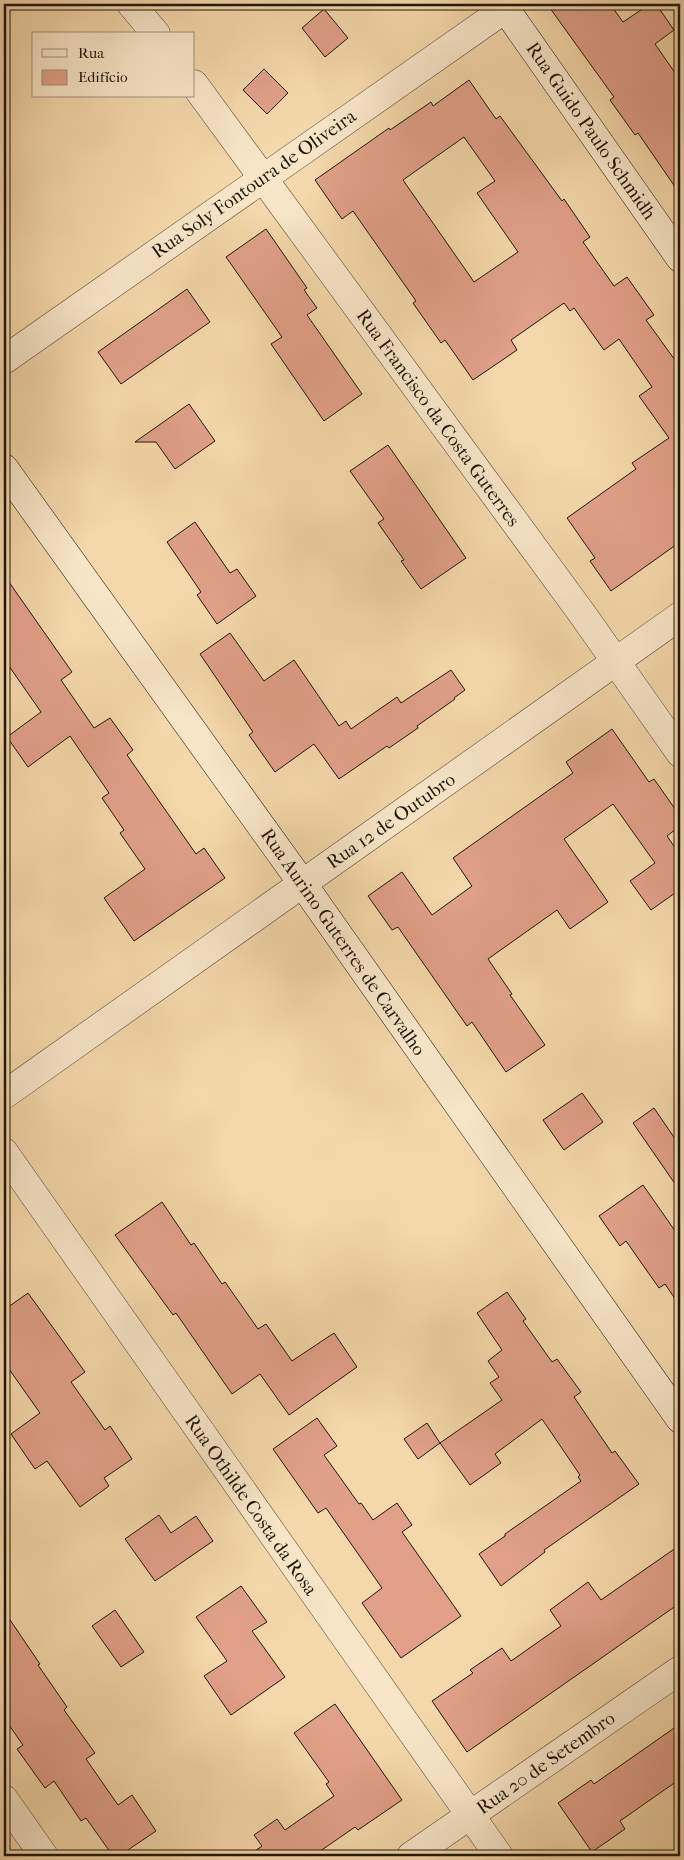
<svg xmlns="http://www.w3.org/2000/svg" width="684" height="1860" font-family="'IM FELL French Canon',serif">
	<rect width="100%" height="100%" fill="#f4d7aa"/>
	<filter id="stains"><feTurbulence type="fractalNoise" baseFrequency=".004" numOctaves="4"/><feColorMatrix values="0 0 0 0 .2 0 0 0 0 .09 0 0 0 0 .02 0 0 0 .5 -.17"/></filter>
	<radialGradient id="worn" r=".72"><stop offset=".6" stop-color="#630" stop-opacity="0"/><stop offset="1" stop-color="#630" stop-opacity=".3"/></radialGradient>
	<g fill="#e0a089" stroke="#1e160c" fill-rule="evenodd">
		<path d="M547,4H610L623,22L650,4H656L674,30L655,44L680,80V194L638,133L635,135L610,100L614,97Z"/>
		<path d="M324,9L348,38L325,57L302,28Z"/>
		<path d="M264,69L288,93L267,114L243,90Z"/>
		<path d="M469,80L496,119L500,116L562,201L564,199L590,237L583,242L614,286L627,277L654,315L646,320L680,367V542L611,591L590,561L595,558L567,518L636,469L632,463L669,438L639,396L652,387L619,339L604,350L574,308L570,311L564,303L511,340L517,350L473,380L445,340L441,343L413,303L416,301L353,211L342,219L315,180L389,128L390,130L431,102L433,106ZM464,137L495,181L477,193L518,252L474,282L403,180Z"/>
		<path d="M266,229L307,288L304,290L317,308L307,315L362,394L324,421L271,344L282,337L226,257Z"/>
		<path d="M187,289L210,322L121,384L98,352Z"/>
		<path d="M189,404L215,441L175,469L156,442H135Z"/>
		<path d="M388,445L466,558L421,589L401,561L404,560L378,523L384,519L350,471Z"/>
		<path d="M195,522L230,573L237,569L256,596L217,624L197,595L201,592L167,542Z"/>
		<path d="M4,575L72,672L61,680L94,728L110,718L133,750L127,755L196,854L204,848L225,878L134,941L104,898L145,869L120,833L124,830L102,798L109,793L70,736L28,767L7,737L41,712L4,659Z"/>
		<path d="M230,633L264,681L294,660L339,726L346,721L351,729L397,697L401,703L451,670L465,690L454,698L455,699L417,726L418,728L389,748L387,746L339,779L314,744L275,772L249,735L253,732L200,654Z"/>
		<path d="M612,729L649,782L654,779L680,816V826L667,836L676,849L680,846V900L675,893L651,910L630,881L655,863L613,804L564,839L608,902L570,929L557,910L488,959L512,994L510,995L545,1045L506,1072L472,1022L467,1026L398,927L392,930L368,896L402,872L432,915L472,886L453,858L573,773L566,762Z"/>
		<path d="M582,1093L603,1122L564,1150L543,1120Z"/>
		<path d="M654,1108L680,1146V1191L633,1123Z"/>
		<path d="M643,1185L680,1238V1306L665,1284L659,1288L626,1241L620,1246L599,1216Z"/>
		<path d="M162,1202L191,1245L194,1243L222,1284L225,1282L258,1329L266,1324L292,1361L334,1333L357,1367L289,1415L260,1374L232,1394L176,1313L173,1315L115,1235Z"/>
		<path d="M507,1292L526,1319L523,1321L552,1362L557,1359L581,1392L574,1397L612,1453L615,1451L639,1484L544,1550L545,1552L501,1586L479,1554L505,1536V1534L581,1481L578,1477L580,1475L542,1419L495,1454L501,1463L470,1485L440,1443L502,1400L490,1383L499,1377L488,1361L502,1350L477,1313Z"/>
		<path d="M28,1293L85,1372L71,1382L105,1430L110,1426L132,1459L104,1478L109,1486L80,1507L47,1461L35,1469L11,1434L40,1413L4,1362V1310Z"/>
		<path d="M317,1418L337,1446L324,1455L359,1504L361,1503L373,1520L397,1503L412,1525L402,1532L461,1616L401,1658L362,1603L382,1588L326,1508L318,1513L273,1449Z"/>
		<path d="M427,1423L440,1443L418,1459L404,1439Z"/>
		<path d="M159,1515L171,1533L196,1516L213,1541L155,1581L125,1539Z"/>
		<path d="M680,1545V1603L467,1752L432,1701L473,1673L470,1670L502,1648L511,1661L561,1626L550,1610L588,1582L601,1600Z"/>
		<path d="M241,1586L267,1622L252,1631L285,1677L231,1715L204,1676L227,1661L196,1617Z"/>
		<path d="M115,1610L144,1652L121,1667L92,1626Z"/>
		<path d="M4,1611L40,1664L38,1665L67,1707L64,1710L95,1753L86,1759L118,1805L132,1795L156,1831L119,1856H113L86,1818L81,1821L54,1781L45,1788L17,1749L23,1745L4,1718Z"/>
		<path d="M335,1704L402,1800L358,1830L355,1827L313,1856H248L262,1846L254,1835L277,1819L285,1830L334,1796L326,1784L329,1782L294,1733Z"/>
		<path d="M680,1724V1779L620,1821L625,1829L592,1852L558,1803L591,1780L594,1784Z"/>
	</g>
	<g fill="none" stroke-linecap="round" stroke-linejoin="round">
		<g stroke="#544634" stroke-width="29">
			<g id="street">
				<path d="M131,4L156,34"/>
				<path d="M194,84L583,615L680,753"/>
				<path d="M4,360L505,9"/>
				<path d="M4,1095L680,616"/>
				<path d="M4,1152L499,1856"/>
				<path d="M4,1799L44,1856"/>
				<path d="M411,1856L680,1670"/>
			</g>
		</g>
		<g stroke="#1e160c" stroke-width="29">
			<g id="secondary">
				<path d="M502,4L680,258"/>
				<path d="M4,468L302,883L680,1419"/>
			</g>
		</g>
		<use href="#street" stroke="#f8e5c8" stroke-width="28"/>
		<use href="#secondary" stroke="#f8e5c8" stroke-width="28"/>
	</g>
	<g text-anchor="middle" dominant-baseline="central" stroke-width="4" stroke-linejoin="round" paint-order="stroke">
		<g font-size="19" fill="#1e160c" stroke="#f8e5c8">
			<text transform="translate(591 131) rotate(55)">Rua Guido Paulo Schmidh</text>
			<text transform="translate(254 184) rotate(-35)">Rua Soly Fontoura de Oliveira</text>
			<text transform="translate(438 418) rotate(54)">Rua Francisco da Costa Guterres</text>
			<text transform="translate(391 821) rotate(-35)">Rua 12 de Outubro</text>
			<text transform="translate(343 942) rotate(55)">Rua Aurino Guterres de Carvalho</text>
			<text transform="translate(251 1505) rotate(55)">Rua Othilde Costa da Rosa</text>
			<text transform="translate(546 1763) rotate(-35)">Rua 20 de Setembro</text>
		</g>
	</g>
	<rect width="684" height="1860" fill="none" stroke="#f4d7aa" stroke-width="20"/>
	<rect x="5" y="5" width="674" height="1850" fill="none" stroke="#1e160c" stroke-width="2.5"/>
	<rect x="10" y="10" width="664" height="1840" fill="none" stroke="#1e160c"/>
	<rect x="32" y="32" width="162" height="65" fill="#f8e5c8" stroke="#a1927d"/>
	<rect x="42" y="49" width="25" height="8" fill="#f8e5c8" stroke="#a1927d"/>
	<text x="78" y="58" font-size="15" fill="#1e160c">Rua</text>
	<rect x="42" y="70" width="25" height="15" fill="#e0a089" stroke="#a1927d"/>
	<text x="78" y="82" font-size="15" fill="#1e160c">Edifício</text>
	<rect width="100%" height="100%" filter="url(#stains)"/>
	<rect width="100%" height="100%" fill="url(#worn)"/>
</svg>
